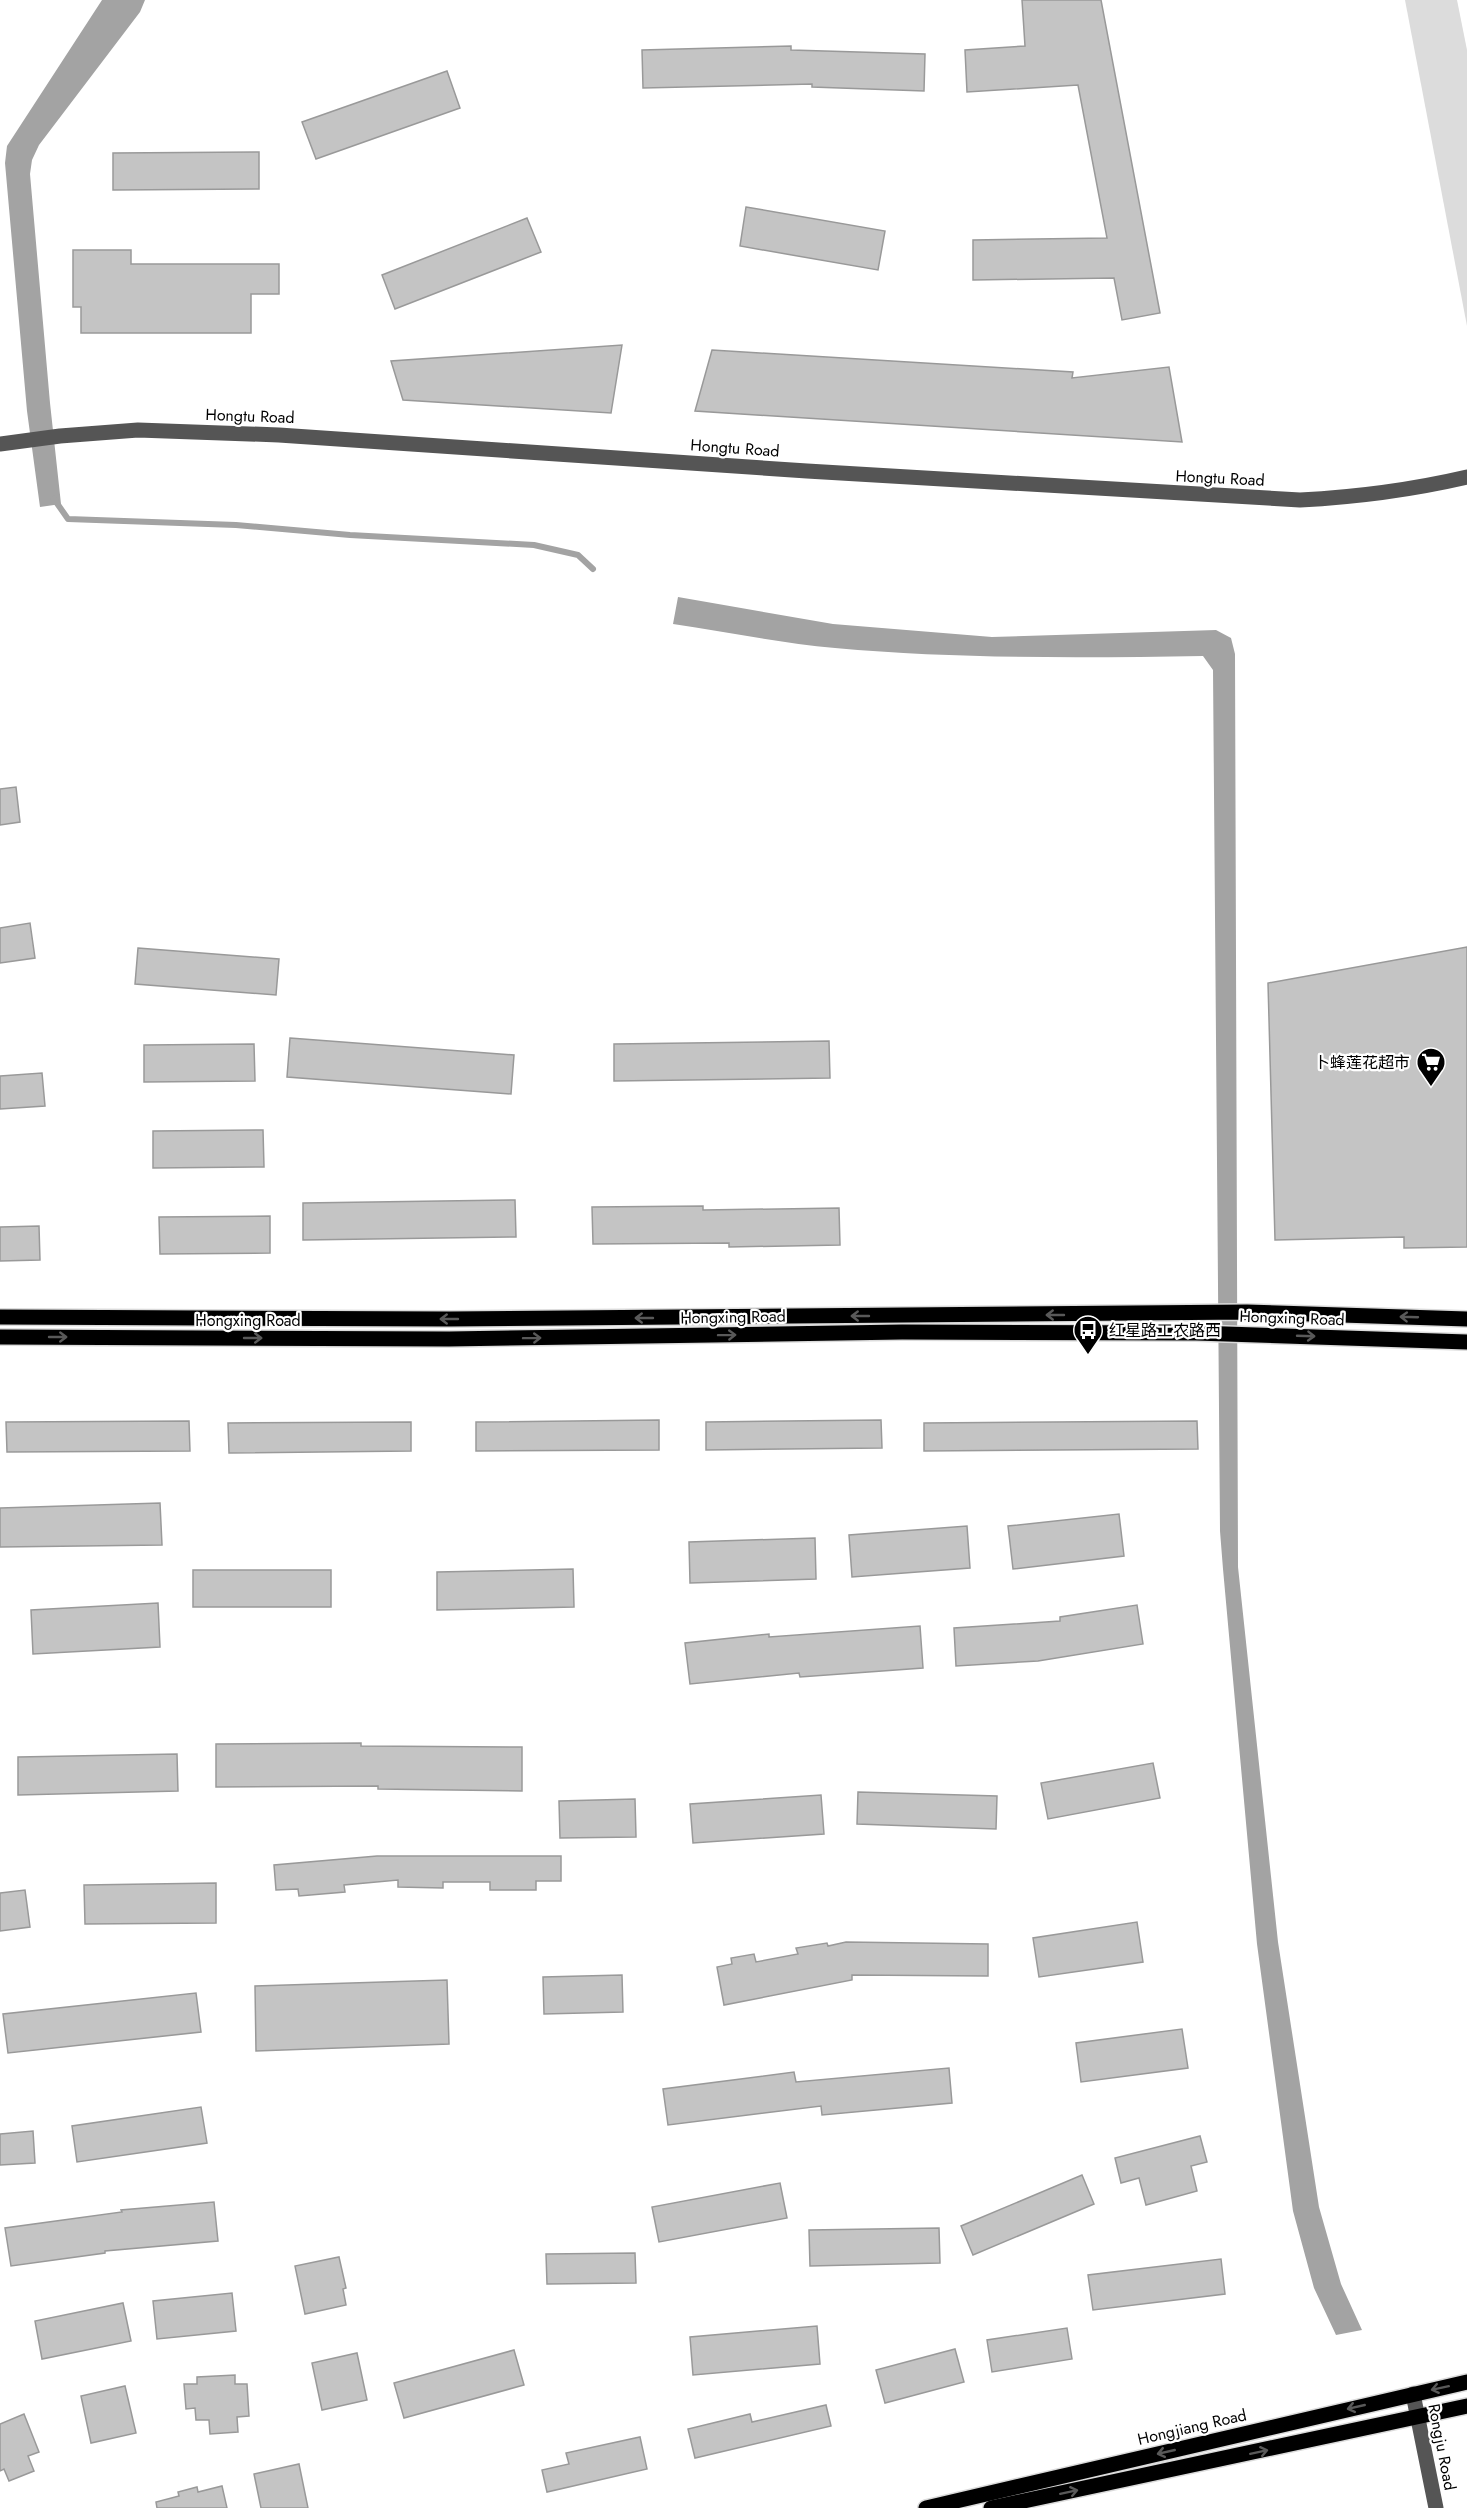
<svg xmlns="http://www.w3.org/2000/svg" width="1467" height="2508" font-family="Jost,'Noto Sans SC',sans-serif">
	<rect width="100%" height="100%" fill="#fff"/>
	<path fill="#dcdcdc" d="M1405,0H1457L1467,50V326Z"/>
	<g fill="#a3a3a3">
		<path d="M102,0H145L140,12L39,145L32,160L30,174L50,403L61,504L40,507L27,411L5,163L7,146Z"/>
		<path d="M678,597L833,624L992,637L1216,630L1231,638L1235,654L1238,1567L1278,1942L1319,2207L1341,2284L1362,2330L1336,2335L1314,2288L1293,2211L1257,1944L1223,1569L1220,1531L1213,670L1203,656C1081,658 957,659 835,648C781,643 727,632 673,624Z"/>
	</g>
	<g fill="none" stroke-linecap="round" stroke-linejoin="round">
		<path stroke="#a3a3a3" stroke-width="6" d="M54,499L68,519L236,525L350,535L534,545L578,555L593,569"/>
	</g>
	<g fill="#c4c4c4" stroke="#999" stroke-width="1.5">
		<path d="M1022,0H1101L1160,313L1122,320L1114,278L973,280V240L1107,238L1078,85L967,92L965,50L1025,46Z"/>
		<path d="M791,46V50L925,54L924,91L812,87V84L643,88L642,50Z"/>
		<path d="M447,71L460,108L316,159L302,122Z"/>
		<path d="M259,152V189L113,190V153Z"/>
		<path d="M746,207L885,231L878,270L740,246Z"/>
		<path d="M527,218L541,252L395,309L382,275Z"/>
		<path d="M73,250H131V264H279V294H251V333H81V307H73Z"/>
		<path d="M622,345L611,413L403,400L391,361Z"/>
		<path d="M712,350L1073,372L1072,378L1169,367L1182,442L695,411Z"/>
		<path d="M16,787L20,822L0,825V789Z"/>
		<path d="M30,923L35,958L0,963V928Z"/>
		<path d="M1467,947V1247L1404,1248V1237L1275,1240L1268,983Z"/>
		<path d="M138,948L279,959L276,995L135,984Z"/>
		<path d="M290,1038L514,1055L511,1094L287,1077Z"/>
		<path d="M829,1041L830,1078L614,1081V1044Z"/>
		<path d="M254,1044L255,1081L144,1082V1045Z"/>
		<path d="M42,1073L45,1106L0,1109V1076Z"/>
		<path d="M263,1130L264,1167L153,1168V1131Z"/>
		<path d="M515,1200L516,1237L303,1240V1203Z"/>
		<path d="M703,1206V1210L839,1208L840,1245L729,1247V1243L593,1244L592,1207Z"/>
		<path d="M270,1216V1253L160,1254L159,1217Z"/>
		<path d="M39,1226L40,1260L0,1261V1227Z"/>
		<path d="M659,1420V1450L476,1451V1422Z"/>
		<path d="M881,1420L882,1448L706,1450V1422Z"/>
		<path d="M189,1421L190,1451L7,1452L6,1422Z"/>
		<path d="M1197,1421L1198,1449L924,1451V1423Z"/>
		<path d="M411,1422V1451L229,1453L228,1423Z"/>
		<path d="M160,1503L162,1545L0,1547V1508Z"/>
		<path d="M1119,1514L1124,1556L1013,1569L1008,1526Z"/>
		<path d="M967,1526L970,1568L852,1577L849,1535Z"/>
		<path d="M815,1538L816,1579L690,1583L689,1542Z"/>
		<path d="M573,1569L574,1607L437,1610V1572Z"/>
		<rect x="193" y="1570" width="138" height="37"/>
		<path d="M158,1603L160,1647L33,1654L31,1610Z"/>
		<path d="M1137,1605L1143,1644L1038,1661L956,1666L954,1628L1060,1621V1617Z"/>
		<path d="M920,1626L923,1668L800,1677L799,1673L690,1684L685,1643L769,1634V1637Z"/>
		<path d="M361,1743V1746L522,1747V1791L378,1789V1786L216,1787V1744Z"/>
		<path d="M177,1754L178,1791L18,1795V1757Z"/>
		<path d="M1153,1763L1160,1798L1048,1819L1041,1783Z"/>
		<path d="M858,1792L997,1796L996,1829L857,1824Z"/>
		<path d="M821,1795L824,1834L693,1843L690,1804Z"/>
		<path d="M635,1799L636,1837L560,1838L559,1801Z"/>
		<path d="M377,1856H561V1881H536V1890H490V1882H443V1888L398,1887V1880L344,1885L345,1892L299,1896L298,1889L276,1890L274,1865Z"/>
		<path d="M216,1883V1923L85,1924L84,1885Z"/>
		<path d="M25,1890L30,1927L0,1931V1893Z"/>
		<path d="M1137,1922L1143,1962L1039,1977L1033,1938Z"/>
		<path d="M846,1942L988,1944V1976L852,1975V1980L724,2005L717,1967L732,1964L731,1958L754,1954L756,1962L798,1954L796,1948L827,1943L828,1946Z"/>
		<path d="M622,1975L623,2012L544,2014L543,1977Z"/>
		<path d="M447,1980L449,2044L256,2051L255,1986Z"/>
		<path d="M196,1993L201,2032L8,2053L3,2014Z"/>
		<path d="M1182,2029L1188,2068L1081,2082L1076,2043Z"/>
		<path d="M949,2068L952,2103L822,2115L821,2106L668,2125L663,2089L794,2072L796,2082Z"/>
		<path d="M201,2107L207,2143L77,2162L72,2126Z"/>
		<path d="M33,2131L35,2163L0,2165V2134Z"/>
		<path d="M1200,2136L1207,2162L1191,2166L1197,2191L1146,2205L1139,2178L1121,2183L1115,2158Z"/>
		<path d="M1082,2175L1094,2204L973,2255L961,2226Z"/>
		<path d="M780,2183L787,2218L659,2242L652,2207Z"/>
		<path d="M214,2202L218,2241L105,2251V2253L11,2266L5,2228L122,2212L121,2210Z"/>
		<path d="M939,2228L940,2263L810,2266L809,2230Z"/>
		<path d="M635,2253L636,2283L547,2284L546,2254Z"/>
		<path d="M339,2257L346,2288L343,2289L346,2305L305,2314L295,2266Z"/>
		<path d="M1221,2259L1225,2294L1093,2310L1088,2275Z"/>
		<path d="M232,2293L236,2331L157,2339L153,2301Z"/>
		<path d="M123,2303L131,2341L42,2359L35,2321Z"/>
		<path d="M817,2326L820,2364L693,2375L690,2337Z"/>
		<path d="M1067,2328L1072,2359L992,2372L987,2340Z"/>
		<path d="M955,2349L964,2382L885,2403L876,2370Z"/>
		<path d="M514,2350L524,2385L404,2418L394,2383Z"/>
		<path d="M357,2353L367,2400L322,2410L312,2363Z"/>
		<path d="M235,2375V2384H247L249,2416L237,2417L238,2432L210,2434L209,2420H196L195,2408L186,2409L184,2384H197V2377Z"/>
		<path d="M125,2386L136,2433L91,2443L81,2396Z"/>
		<path d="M826,2405L831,2426L695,2458L688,2429L750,2414L752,2422Z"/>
		<path d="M24,2414L39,2452L28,2456L34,2471L9,2481L4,2469L0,2471V2424Z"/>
		<path d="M640,2437L647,2469L547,2492L542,2470L569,2464L566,2453Z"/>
		<path d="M299,2464L308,2508H261L254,2474Z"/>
		<path d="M222,2486L227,2508H157L156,2502L179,2496L178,2492L197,2487L198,2492Z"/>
	</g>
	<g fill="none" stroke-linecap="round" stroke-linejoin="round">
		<g stroke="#dbdbdb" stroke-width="18">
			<g id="major">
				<path d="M0,1317L449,1319L1247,1312L1467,1319"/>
				<path d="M0,1337L449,1339L902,1332L1196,1333L1467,1342"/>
				<path d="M926,2508L1467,2382"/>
				<path d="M991,2508L1467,2406"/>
			</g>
		</g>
		<g stroke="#555" stroke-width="15">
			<path d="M0,444L60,436L138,430L279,435L807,471L1300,500C1357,497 1411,490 1467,477"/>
			<path d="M1413,2394L1436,2508"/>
		</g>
		<use href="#major" stroke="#000" stroke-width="15"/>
	</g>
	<defs><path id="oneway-shaft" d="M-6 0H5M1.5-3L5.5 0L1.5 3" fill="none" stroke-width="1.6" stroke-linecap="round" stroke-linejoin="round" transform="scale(1.5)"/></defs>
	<g stroke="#595959">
		<use href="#oneway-shaft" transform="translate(1055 1315) rotate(180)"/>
		<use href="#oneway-shaft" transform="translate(860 1316) rotate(180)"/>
		<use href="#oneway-shaft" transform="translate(1409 1317) rotate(-178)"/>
		<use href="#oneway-shaft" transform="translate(644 1318) rotate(180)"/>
		<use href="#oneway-shaft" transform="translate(449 1319) rotate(180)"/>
		<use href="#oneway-shaft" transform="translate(727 1335) rotate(-1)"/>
		<use href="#oneway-shaft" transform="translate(1306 1336) rotate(2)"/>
		<use href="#oneway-shaft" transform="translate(58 1337)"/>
		<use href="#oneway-shaft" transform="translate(253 1338)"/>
		<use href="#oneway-shaft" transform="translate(532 1338) rotate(-1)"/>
		<use href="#oneway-shaft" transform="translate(1440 2388) rotate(168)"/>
		<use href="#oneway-shaft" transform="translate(1356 2407) rotate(167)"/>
		<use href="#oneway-shaft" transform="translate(1166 2452) rotate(167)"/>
		<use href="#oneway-shaft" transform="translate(1259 2452) rotate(-12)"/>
		<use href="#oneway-shaft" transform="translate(1069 2492) rotate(-12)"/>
	</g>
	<defs>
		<g id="supermarket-pin" transform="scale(1.5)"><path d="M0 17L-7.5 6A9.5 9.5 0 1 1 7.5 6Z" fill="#000" stroke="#fff"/><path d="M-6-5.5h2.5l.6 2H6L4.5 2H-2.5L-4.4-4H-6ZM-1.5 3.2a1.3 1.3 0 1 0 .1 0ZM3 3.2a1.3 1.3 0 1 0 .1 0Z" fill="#fff"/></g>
		<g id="bus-pin" transform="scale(1.5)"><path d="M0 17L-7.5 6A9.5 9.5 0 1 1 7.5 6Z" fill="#000" stroke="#fff"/><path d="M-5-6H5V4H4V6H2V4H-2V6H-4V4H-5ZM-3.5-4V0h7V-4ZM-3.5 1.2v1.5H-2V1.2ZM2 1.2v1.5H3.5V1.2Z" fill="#fff"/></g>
	</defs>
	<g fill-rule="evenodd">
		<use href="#supermarket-pin" x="1431" y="1062"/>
		<use href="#bus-pin" x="1088" y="1330"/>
	</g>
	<g text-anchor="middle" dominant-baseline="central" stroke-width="4.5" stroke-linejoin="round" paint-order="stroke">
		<g font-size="16" fill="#000" stroke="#fff">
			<text transform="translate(250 416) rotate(2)">Hongtu Road</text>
			<text transform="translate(735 448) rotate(4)">Hongtu Road</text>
			<text transform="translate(1220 478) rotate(3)">Hongtu Road</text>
			<text transform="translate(733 1317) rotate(-1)">Hongxing Road</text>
			<text transform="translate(1292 1318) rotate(2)">Hongxing Road</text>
			<text x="248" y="1320">Hongxing Road</text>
			<text transform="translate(1192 2427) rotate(-13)">Hongjiang Road</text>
			<text transform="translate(1442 2447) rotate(79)">Rongju Road</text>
		</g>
		<g font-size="16" fill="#000" stroke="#fff" text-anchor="end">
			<text x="1410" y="1062">卜蜂莲花超市</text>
			<text x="1109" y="1330" text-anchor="start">红星路工农路西</text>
		</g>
	</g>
</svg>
